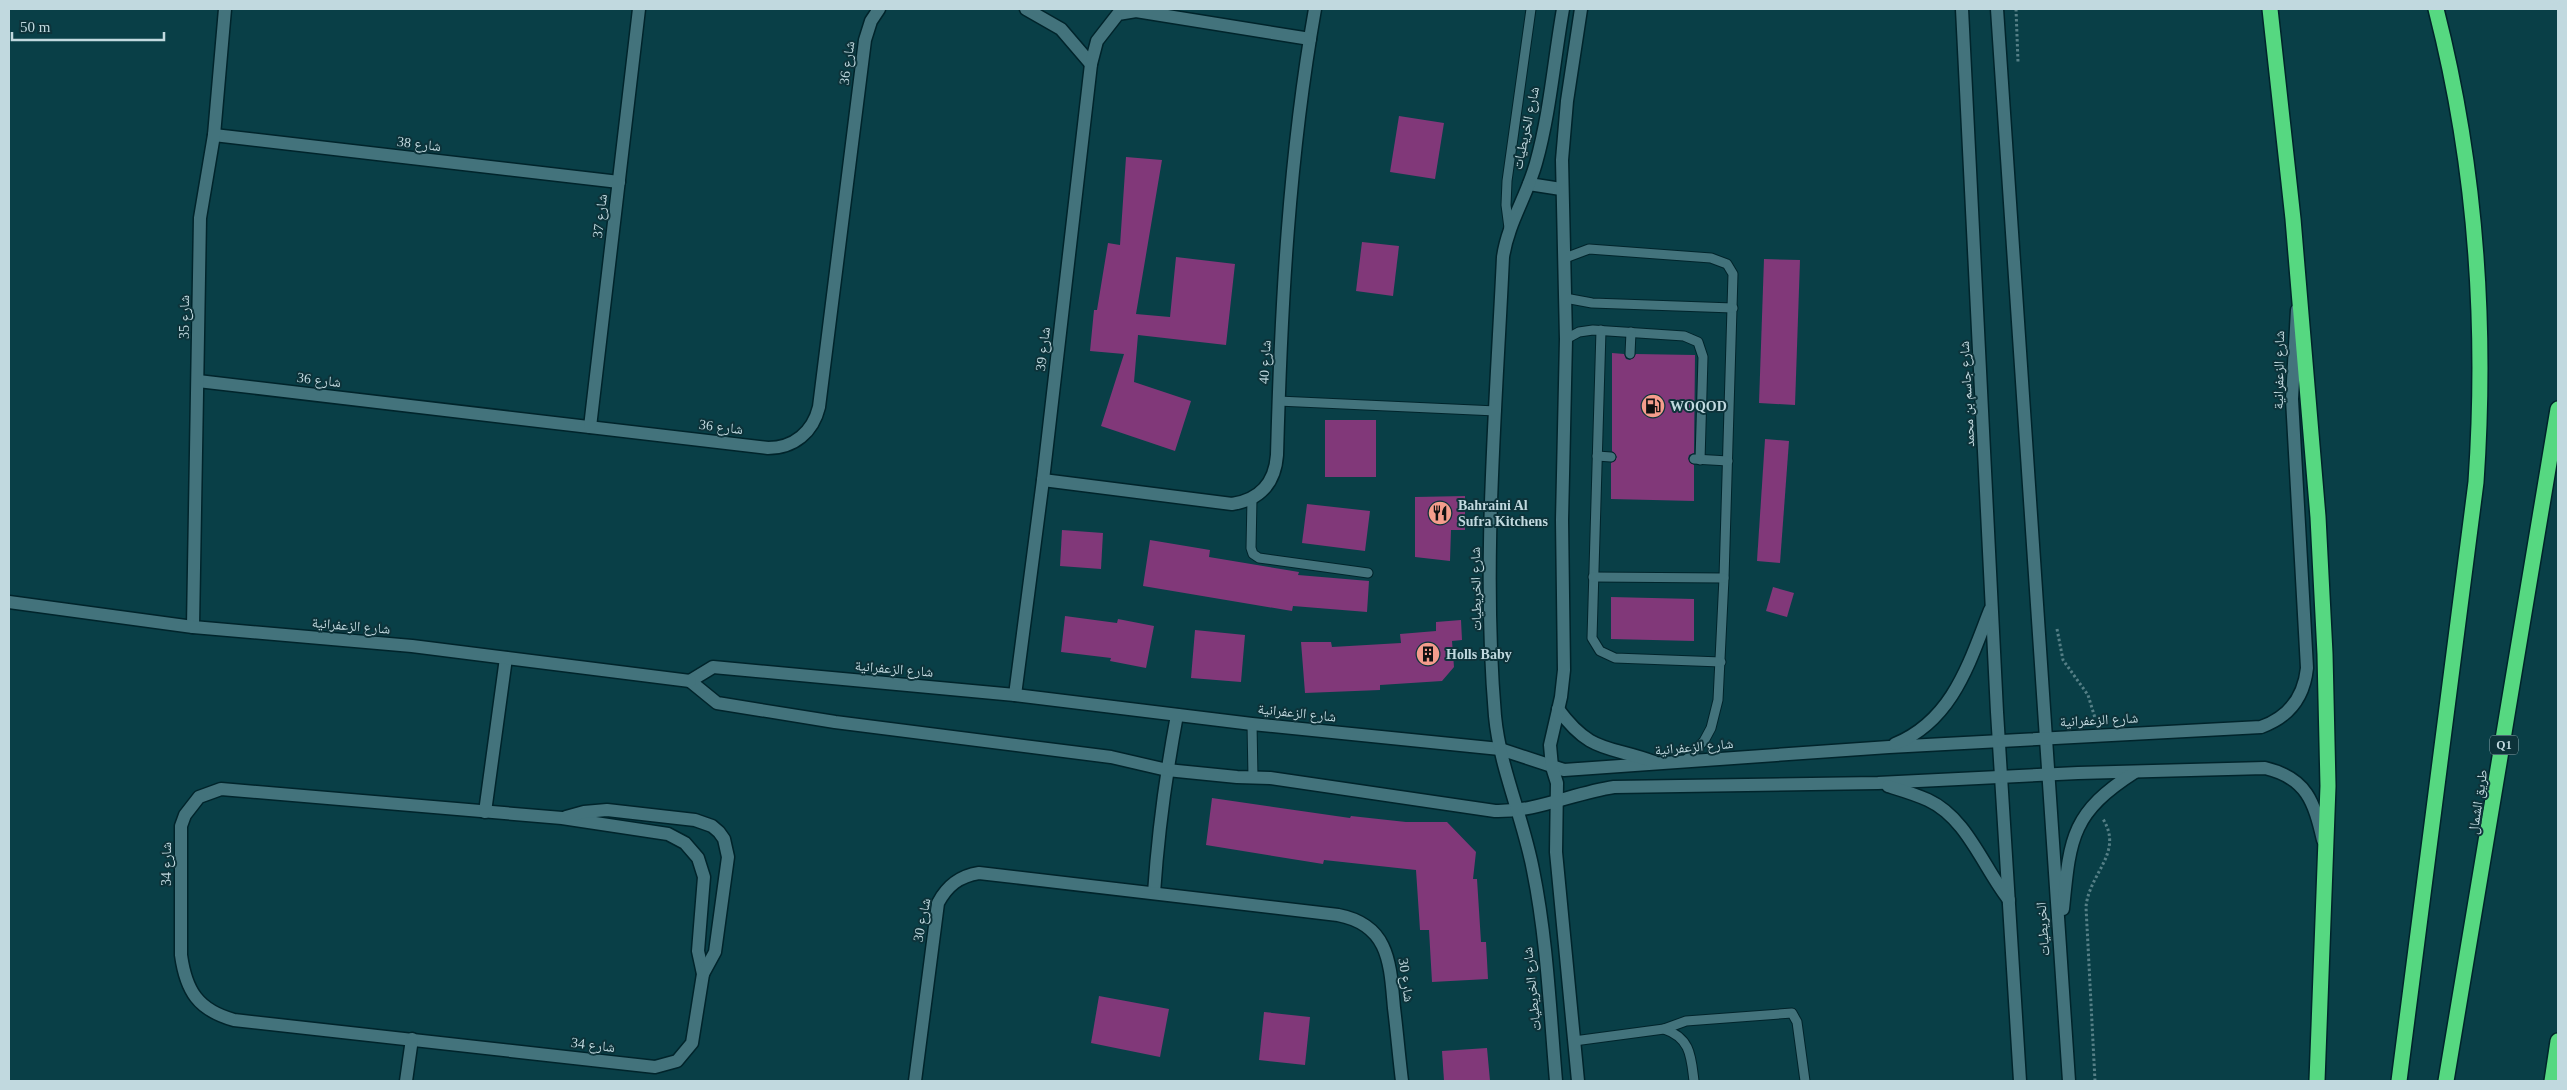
<svg xmlns="http://www.w3.org/2000/svg" width="2567" height="1090" font-family="'Times New Roman','Noto Naskh Arabic',serif">
	<rect width="100%" height="100%" fill="#093f47"/>
	<g fill="#813879">
		<path d="M1399,116L1444,123L1435,179L1390,172Z"/>
		<path d="M1126,157L1162,160L1136,314L1170,317L1176,257L1235,264L1226,345L1138,335L1134,382L1191,401L1175,451L1101,426L1124,354L1090,351L1094,310H1097L1108,243L1120,245Z"/>
		<path d="M1362,242L1399,246L1393,296L1356,291Z"/>
		<path d="M1764,259L1800,260L1795,405L1759,403Z"/>
		<path d="M1612,353L1624,354L1626,359L1630,360L1636,354L1695,355L1694,453L1689,455L1688,459L1694,465V501L1611,499V463L1617,457L1612,451Z"/>
		<rect x="1325" y="420" width="51" height="57"/>
		<path d="M1765,439L1789,441L1780,563L1757,561Z"/>
		<path d="M1465,496V530H1451L1450,561L1415,557V497Z"/>
		<path d="M1307,504L1370,511L1365,551L1302,543Z"/>
		<path d="M1062,530L1103,533L1101,569L1060,566Z"/>
		<path d="M1150,540L1210,550L1209,557L1299,572L1298,575L1369,581L1367,612L1293,606L1292,611L1143,586Z"/>
		<path d="M1773,587L1794,593L1787,617L1766,611Z"/>
		<path d="M1611,597L1694,599V641L1611,639Z"/>
		<path d="M1065,616L1117,623L1118,619L1154,626L1146,668L1110,661L1111,658L1061,652Z"/>
		<path d="M1461,620L1462,640L1452,641L1454,667L1442,681L1380,685V690L1305,693L1301,642H1331L1332,647L1401,643L1400,634L1436,631V622Z"/>
		<path d="M1195,630L1245,635L1241,682L1191,678Z"/>
		<path d="M1212,798L1350,818L1351,816L1406,822H1447L1476,852L1473,879H1477L1481,942H1486L1488,979L1432,982L1429,930H1420L1416,870L1324,860L1323,864L1206,845Z"/>
		<path d="M1099,996L1169,1009L1160,1057L1091,1043Z"/>
		<path d="M1264,1012L1310,1017L1305,1065L1259,1060Z"/>
		<path d="M1487,1048L1490,1081H1444L1442,1051Z"/>
	</g>
	<g fill="none" stroke-linecap="round" stroke-linejoin="round">
		<g stroke="#00242b" stroke-width="11">
			<g id="lane">
				<path d="M1509,228L1506,205L1507,181L1531,9"/>
				<path d="M1565,258L1589,249L1711,258L1727,264L1733,274L1724,578L1718,700L1711,728L1704,741L1684,762"/>
				<path d="M1565,298L1592,303L1733,308"/>
				<path d="M1601,330L1592,638L1600,651L1615,658L1721,662"/>
				<path d="M1566,339L1579,332L1593,330L1684,336L1698,342L1703,357L1700,460"/>
				<path d="M1630,354L1631,332"/>
				<path d="M1278,401L1496,411"/>
				<path d="M1597,456L1611,457"/>
				<path d="M1694,459L1728,461"/>
				<path d="M1252,499L1251,548L1253,554L1259,558L1368,573"/>
				<path d="M1593,577L1724,578"/>
				<path d="M1252,724L1253,777"/>
				<path d="M1664,1029L1686,1021L1792,1013L1797,1022L1805,1081"/>
				<path d="M1574,1041L1664,1029C1691,1038 1691,1057 1694,1081"/>
			</g>
		</g>
		<g stroke="#00242b" stroke-width="15">
			<g id="street">
				<path d="M1026,9L1061,29L1091,64"/>
				<path d="M214,135L619,182"/>
				<path d="M198,381L768,448C794,448 813,432 819,407L865,40L871,21L879,9"/>
				<path d="M590,427L639,9"/>
				<path d="M1043,480L1232,504C1260,500 1275,483 1277,455C1281,306 1289,156 1315,9"/>
				<path d="M193,627L200,218L214,135L225,9"/>
				<path d="M1015,695L1043,480L1091,64L1097,41L1118,14L1136,11L1310,39"/>
				<path d="M221,789L562,818L668,834L685,843L698,858L704,877L698,951L703,974L692,1043L677,1061L655,1067L234,1020C198,1010 186,991 181,955V826L185,815L199,797Z"/>
				<path d="M485,812L506,658"/>
				<path d="M566,817L584,812L607,810L695,820L712,826L719,832L724,839L728,857L715,952L703,974"/>
				<path d="M1154,893C1158,833 1166,774 1177,715"/>
				<path d="M406,1081L412,1039"/>
				<path d="M915,1081L938,903C947,886 959,876 979,873L1338,915C1390,925 1390,964 1394,1008C1397,1032 1399,1057 1402,1081"/>
			</g>
		</g>
		<g stroke="#00242b" stroke-width="15">
			<g id="secondary">
				<path d="M1962,9L1997,712L2020,1081"/>
				<path d="M1997,9L2069,1081"/>
				<path d="M1529,184L1561,189"/>
				<path d="M2297,310L2292,399L2307,668C2304,697 2289,717 2261,727L1889,747L1564,770L1500,749L1252,724L1015,695L713,667L690,681L717,703L835,722L1111,757L1167,770L1237,777L1270,778L1495,811C1537,812 1573,793 1614,787L1878,783L2078,773L2265,768C2307,778 2314,802 2323,840"/>
				<path d="M9,602L193,627L412,646L690,681"/>
				<path d="M1558,709C1591,754 1608,745 1654,762"/>
				<path d="M1895,744C1953,720 1969,663 1990,610"/>
				<path d="M1888,786C1901,790 1915,794 1928,800C1967,818 1983,867 2009,900"/>
				<path d="M2063,909C2070,838 2071,813 2135,772"/>
				<path d="M1556,1081C1550,1011 1547,939 1533,870C1523,817 1500,769 1495,716C1482,563 1496,409 1503,257C1508,223 1527,196 1536,163C1550,113 1554,60 1563,9"/>
				<path d="M1578,1081L1556,852L1557,783L1552,767L1550,745L1561,697L1564,670L1562,520L1566,339L1562,160L1567,101L1581,9"/>
			</g>
		</g>
		<g stroke="#00242b" stroke-width="18">
			<g id="highway">
				<path d="M2270,9L2293,219L2318,517L2325,654L2328,786L2317,1081"/>
				<path d="M2399,1081L2476,482C2487,322 2476,165 2436,9"/>
				<path d="M2446,1081L2558,409"/>
				<path d="M2552,1081L2558,1041"/>
			</g>
		</g>
		<g stroke="#568087" stroke-width="3" stroke-dasharray="2.5 2.5" stroke-linecap="butt">
			<path d="M2016,9L2018,62"/>
			<path d="M2057,629L2063,660L2088,695L2095,718"/>
			<path d="M2095,1081L2086,907C2089,873 2124,853 2103,819"/>
		</g>
		<use href="#lane" stroke="#43737c" stroke-width="9"/>
		<use href="#street" stroke="#43737c" stroke-width="12"/>
		<use href="#secondary" stroke="#43737c" stroke-width="12"/>
		<use href="#highway" stroke="#56d881" stroke-width="15"/>
	</g>
	<defs>
		<g id="fuel-disc" transform="scale(1.25)"><circle r="9.5" fill="#f49d8c" stroke="#0d333a"/><path d="M-5.5-6h7V0h2V4h1.3V-2.5L3-4.5l.8-.8L6-3V5H2.5V1h-1V6h-7ZM-4.2-4.7v3.2H.2V-4.7Z" fill="#111"/></g>
		<g id="restaurant-disc" transform="scale(1.25)"><circle r="9.5" fill="#f49d8c" stroke="#0d333a"/><path d="M-5-6h1v4h1v-4h1v4h1v-4h1v5L-1.5 .5V6h-2V.5L-5-1ZM5-6V6H3V1.5H1.5Q1.5-4 5-6Z" fill="#111"/></g>
		<g id="building-disc" transform="scale(1.25)"><circle r="9.5" fill="#f49d8c" stroke="#0d333a"/><path d="M-4-6H4V6H1V3H-1V6H-4ZM-2.5-4.3h1.7v1.8h-1.7ZM.8-4.3h1.7v1.8H.8ZM-2.5-1h1.7V.8h-1.7ZM.8-1h1.7V.8H.8Z" fill="#111"/></g>
	</defs>
	<g fill-rule="evenodd">
		<use href="#fuel-disc" x="1653" y="406"/>
		<use href="#restaurant-disc" x="1440" y="513"/>
		<use href="#building-disc" x="1428" y="654"/>
	</g>
	<g text-anchor="middle" dominant-baseline="central" stroke-width="4" stroke-linejoin="round" paint-order="stroke">
		<rect fill="#0d333a" stroke="#8ba7ae" stroke-width="1" x="2490" y="735.5" width="28" height="19" rx="4"/>
		<g font-size="12" font-weight="bold" fill="#c1d9df">
			<text x="2504" y="745">Q1</text>
		</g>
		<g font-size="14" fill="#c1d9df" stroke="#0d333a">
			<text transform="translate(847 63) rotate(-82)">شارع 36</text>
			<text transform="translate(1526 128) rotate(-78)">شارع الخريطيات</text>
			<text transform="translate(419 144) rotate(7)">شارع 38</text>
			<text transform="translate(600 216) rotate(-83)">شارع 37</text>
			<text transform="translate(184 317) rotate(-90)">شارع 35</text>
			<text transform="translate(1043 349) rotate(-83)">شارع 39</text>
			<text transform="translate(1265 362) rotate(-87)">شارع 40</text>
			<text transform="translate(2279 370) rotate(-89)">شارع الزعفرانية</text>
			<text transform="translate(319 380) rotate(7)">شارع 36</text>
			<text transform="translate(1967 394) rotate(-93)">شارع جاسم بن محمد</text>
			<text transform="translate(721 427) rotate(7)">شارع 36</text>
			<text transform="translate(1476 589) rotate(-91)">شارع الخريطيات</text>
			<text transform="translate(351 626) rotate(5)">شارع الزعفرانية</text>
			<text transform="translate(894 669) rotate(5)">شارع الزعفرانية</text>
			<text transform="translate(1297 713) rotate(6)">شارع الزعفرانية</text>
			<text transform="translate(2099 720) rotate(-3)">شارع الزعفرانية</text>
			<text transform="translate(1694 747) rotate(-5)">شارع الزعفرانية</text>
			<text transform="translate(2478 802) rotate(-81)">طريق الشمال</text>
			<text transform="translate(166 864) rotate(-90)">شارع 34</text>
			<text transform="translate(922 920) rotate(-79)">شارع 30</text>
			<text transform="translate(2043 929) rotate(-94)">الخريطيات</text>
			<text transform="translate(1406 980) rotate(82)">شارع 30</text>
			<text transform="translate(1532 989) rotate(-96)">شارع الخريطيات</text>
			<text transform="translate(593 1045) rotate(7)">شارع 34</text>
		</g>
		<g font-size="14" font-weight="bold" fill="#c1d9df" stroke="#0d333a" text-anchor="start">
			<text x="1670" y="406">WOQOD</text>
			<text x="1458" y="505">Bahraini Al<tspan x="1458" dy="16">Sufra Kitchens</tspan></text>
			<text x="1446" y="654">Holls Baby</text>
		</g>
	</g>
	<rect width="2567" height="1090" fill="none" stroke="#c1d9df" stroke-width="20"/>
	<path d="M12 32v8h152v-8" fill="none" stroke="#c1d9df" stroke-width="2.5"/>
	<text x="20" y="32" font-size="15" fill="#c1d9df" stroke="#0d333a" stroke-width="4" paint-order="stroke">50 m</text>
</svg>
